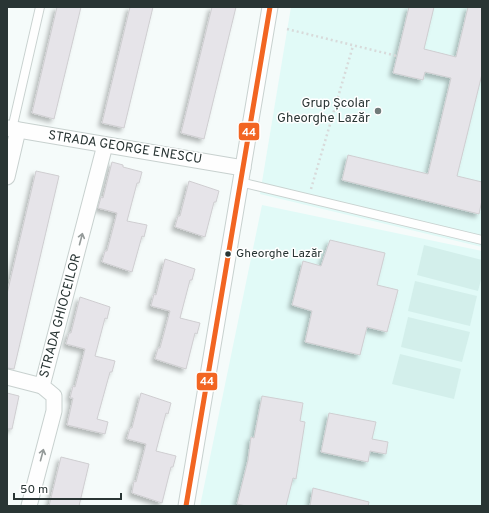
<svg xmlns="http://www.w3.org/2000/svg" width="489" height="513" font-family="Overpass,sans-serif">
	<defs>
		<filter id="shadow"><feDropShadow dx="-3.5" dy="3.5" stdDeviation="2" flood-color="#0004"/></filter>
	</defs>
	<rect width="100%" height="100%" fill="#f5fbfa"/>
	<g fill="#e1faf7">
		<path d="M291,7H482V247L260,194Z"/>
		<path d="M262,205L482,251V506H200Z"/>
	</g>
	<g fill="#d3efeb">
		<path d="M424,245L482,260V276L478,291L417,275Z"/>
		<path d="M415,281L477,296L470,326L408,311Z"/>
		<path d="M408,317L470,332L462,362L401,347Z"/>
		<path d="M400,354L461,369L454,399L392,384Z"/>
	</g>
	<g fill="#e6e4e9" stroke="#cfced1" filter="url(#shadow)">
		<path d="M57,7H81L54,119L32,113Z"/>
		<path d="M130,7H153L124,128L102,123Z"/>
		<path d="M212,7H236L204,139L181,133Z"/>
		<path d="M409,7H434L424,49L456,57L468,7H482V74L457,176L482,182V200L479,214L342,180L348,155L428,174L451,78L425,72L423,80L393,73Z"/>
		<path d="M112,162L123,165V167L142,172L139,183H137L127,221L147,225L144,237L142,236L132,272L102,262L105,251H107L117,213L98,208L101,197L103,198Z"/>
		<path d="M36,171L59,176L14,369L7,368V294Z"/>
		<path d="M189,181L219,191L216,202H214L205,237L175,227L178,216H180Z"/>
		<path d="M330,240L385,253L377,285L398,290L387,332L367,327L360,355L305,342L312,311L292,305L303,261L321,266Z"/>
		<path d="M165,259L195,269L192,280H190L180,318L200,323L197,334L195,333L186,369L155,359L158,348H160L170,311L151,306L154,294L156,295Z"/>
		<path d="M80,297L110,307L107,319L105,318L95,356L115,361L112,372H110L97,419L108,422L105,434L67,425L73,398H70L73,386L75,387L85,349L66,344L69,333H71Z"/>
		<path d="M7,393L19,396L12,429H7Z"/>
		<path d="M141,393L171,403L168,414L166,413L156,451L176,456L173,467H171L162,503L132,493L134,481L136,482L146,444L127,439L130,428H132Z"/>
		<path d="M262,396L303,403L300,421L305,422L296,479L293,478L286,506H246L237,504L248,460L251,437L254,438Z"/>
		<path d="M329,413L376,422L372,439L388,442L386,454L370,451L368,462L321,452Z"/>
		<path d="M61,457L89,464L79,506H49Z"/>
		<path d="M313,488L369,502L368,506H310Z"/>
	</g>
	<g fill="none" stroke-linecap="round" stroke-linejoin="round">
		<g stroke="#c8d1cf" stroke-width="10">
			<g id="service">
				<path d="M12,129L40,7"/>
				<path d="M240,182L482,240"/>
			</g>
		</g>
		<g stroke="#c8d1cf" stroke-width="17">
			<g id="minor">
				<path d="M7,128L243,168"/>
				<path d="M7,177L18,130"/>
				<path d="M7,377L42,386"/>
				<path d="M29,506L54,411V396L42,386L105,145"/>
				<path d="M186,506L270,7"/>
			</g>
		</g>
		<g stroke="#d8dada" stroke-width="2.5" stroke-dasharray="2 3" stroke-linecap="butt">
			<path d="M287,29L397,56"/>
			<path d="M311,189L353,46"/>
		</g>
		<use href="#service" stroke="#fefefe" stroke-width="8"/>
		<use href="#minor" stroke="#fefefe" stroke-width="15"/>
		<g stroke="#fff" stroke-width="8">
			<path id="bus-1" d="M186,506L270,7"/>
		</g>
		<use href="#bus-1" stroke="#f26522" stroke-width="5"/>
	</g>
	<defs><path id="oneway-shaft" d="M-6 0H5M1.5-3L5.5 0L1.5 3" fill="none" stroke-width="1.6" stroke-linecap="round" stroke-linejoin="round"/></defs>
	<g stroke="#949a99">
		<use href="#oneway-shaft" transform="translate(81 239) rotate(-75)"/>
		<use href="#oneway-shaft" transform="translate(42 455) rotate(-75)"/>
	</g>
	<circle fill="#707a79" stroke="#fff" stroke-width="1.5" cx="378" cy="111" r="4"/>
	<circle fill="#293534" stroke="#fff" stroke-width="1.5" cx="228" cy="254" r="3.5"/>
	<g text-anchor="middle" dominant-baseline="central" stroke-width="3" stroke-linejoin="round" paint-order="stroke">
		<g font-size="12" fill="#293534" stroke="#fff" text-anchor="start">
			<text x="236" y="254">Gheorghe Lazăr</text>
		</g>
		<g font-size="13" fill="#293534" stroke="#fff" text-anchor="end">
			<text x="370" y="104">Grup Școlar<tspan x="370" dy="15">Gheorghe Lazăr</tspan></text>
		</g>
		<g font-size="13" fill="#293534" stroke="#fff">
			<text transform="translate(125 148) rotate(9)">STRADA GEORGE ENESCU</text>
			<text transform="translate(61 316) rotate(-75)">STRADA GHIOCEILOR</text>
		</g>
	</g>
	<g stroke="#fff" stroke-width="1.5">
		<rect x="238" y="122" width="22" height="19" rx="4" fill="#f26522"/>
		<rect x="196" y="372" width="22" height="19" rx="4" fill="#f26522"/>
	</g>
	<g font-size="11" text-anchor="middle" font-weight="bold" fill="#fff">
		<text x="249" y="136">44</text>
		<text x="207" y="385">44</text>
	</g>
	<rect width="489" height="513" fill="none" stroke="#293534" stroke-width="16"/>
	<path d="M14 493v6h107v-6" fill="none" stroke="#293534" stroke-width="2"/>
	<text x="20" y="493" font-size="12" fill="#293534" stroke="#ffffff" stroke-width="3" paint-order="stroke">50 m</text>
</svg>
